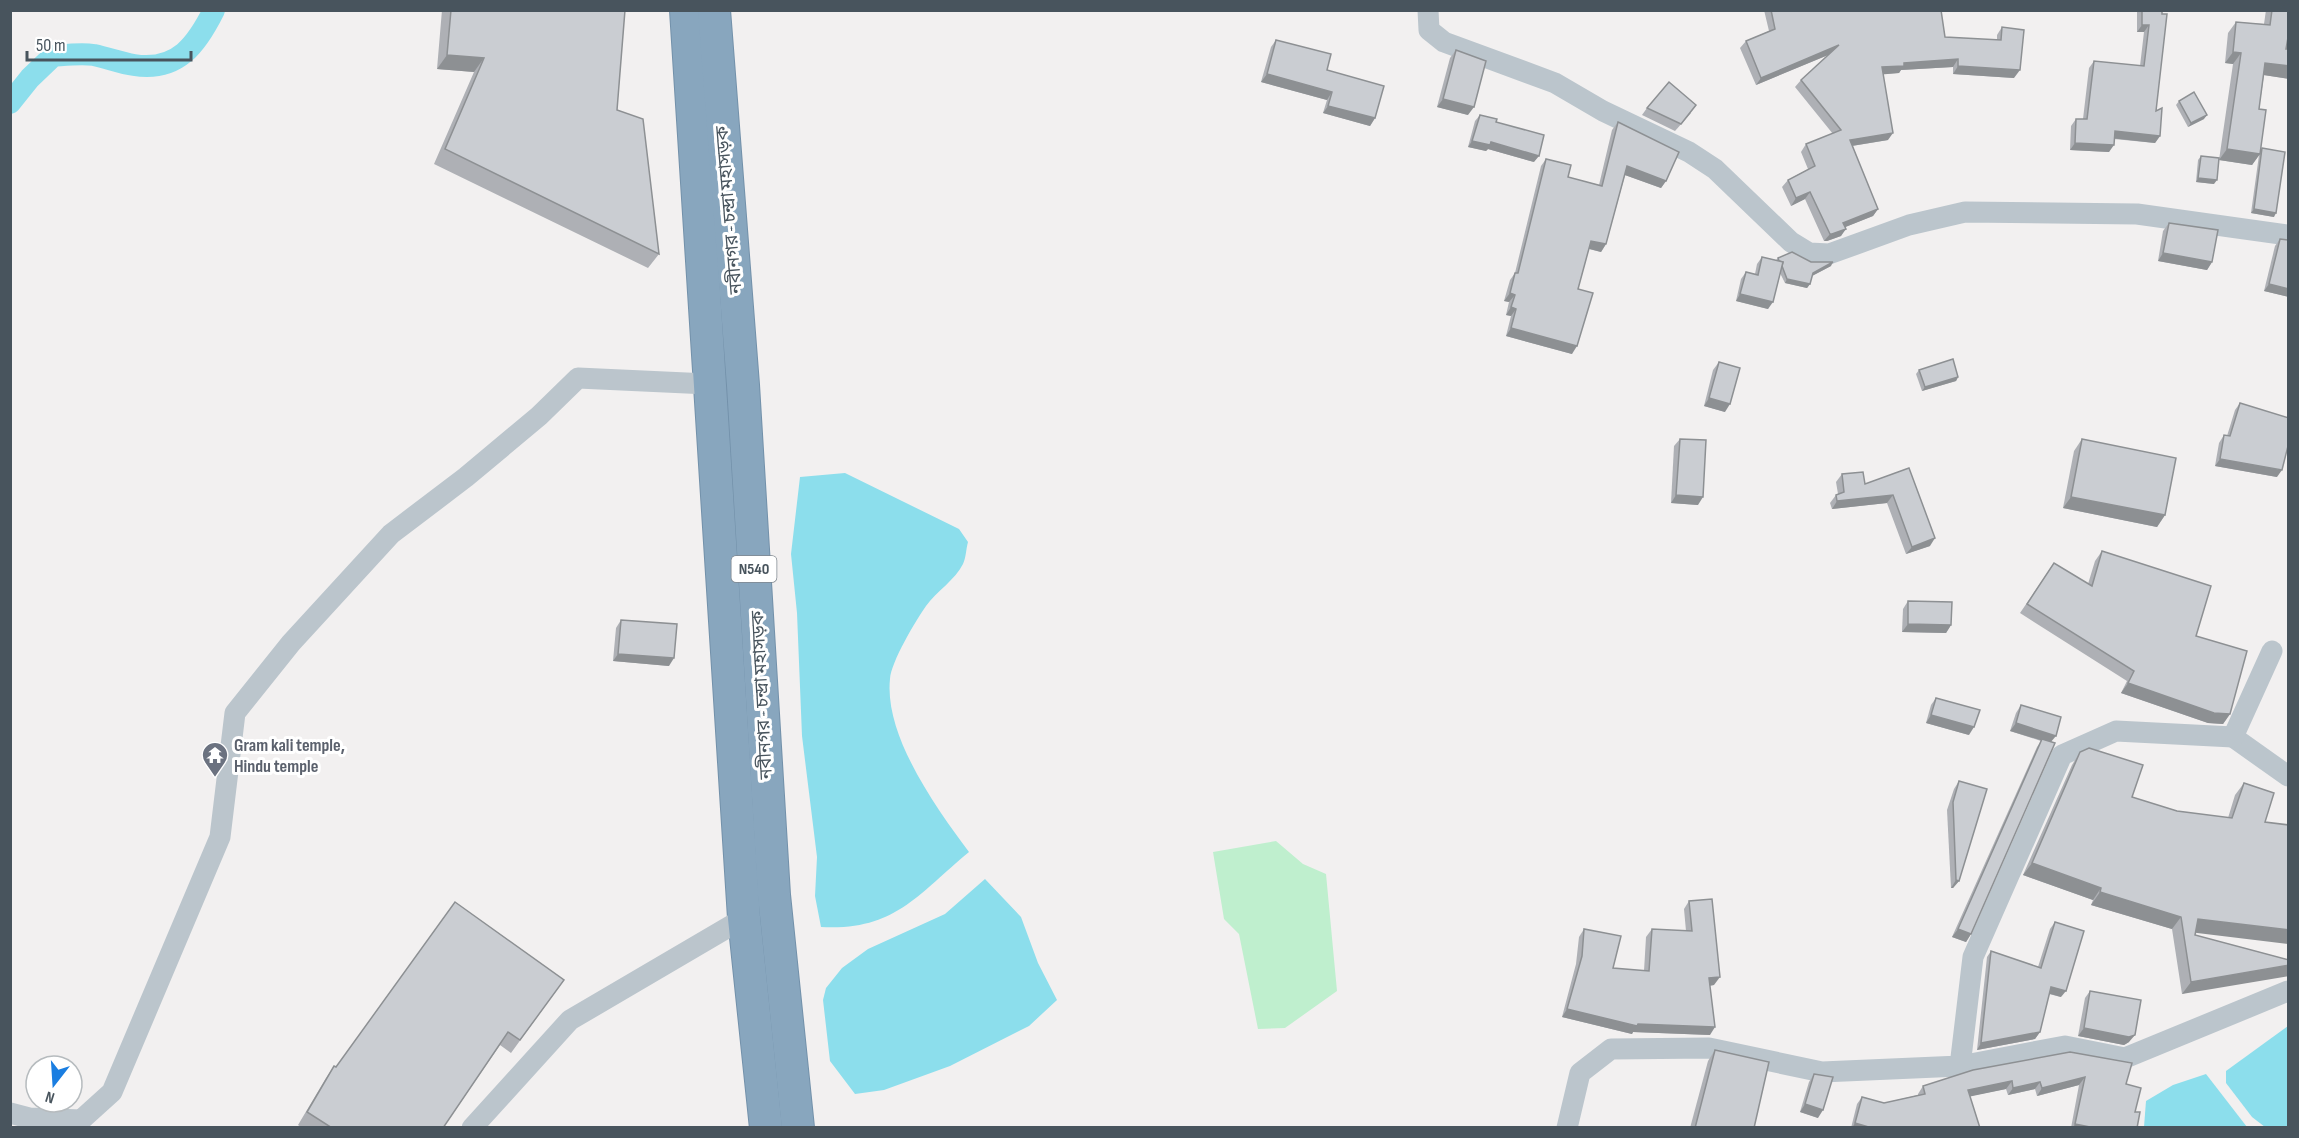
<svg xmlns="http://www.w3.org/2000/svg" width="2299" height="1138" font-family="'Sofia Sans Condensed','Noto Sans Bengali',sans-serif">
	<rect width="100%" height="100%" fill="#f2f0f0"/>
	<path fill="#bfefce" d="M1276,841L1303,864L1326,874L1337,991L1285,1028L1258,1029L1239,934L1224,919L1213,852Z"/>
	<g fill="#8cdeec">
		<path d="M845,473L959,529L968,542C966,549 966,558 963,564C955,580 937,591 926,606C916,620 891,662 890,679C884,736 937,809 969,852C917,895 895,931 821,927L815,896L817,857L802,736L797,613L791,554L800,477Z"/>
		<path d="M985,879L1021,917L1038,963L1057,1000L1029,1026L950,1066L884,1090L855,1094L830,1061L823,1000L826,988L842,968L868,949L945,914Z"/>
		<path d="M2288,1026V1127H2265L2252,1117L2226,1083V1071Z"/>
		<path d="M2206,1074L2247,1127H2144L2146,1101L2173,1085Z"/>
	</g>
	<g fill="none" stroke-linecap="round" stroke-linejoin="round">
		<path stroke="#8cdeec" stroke-width="22" d="M10,103L30,78L53,56C66,55 81,53 94,55C108,58 121,63 134,65C178,72 197,44 214,10"/>
		<g stroke="#7391aa" stroke-width="34">
			<g id="highway">
				<path d="M686,10L744,918L766,1128"/>
				<path d="M714,10L743,385L774,895L798,1128"/>
			</g>
		</g>
		<g stroke="#bbc5cc" stroke-width="21">
			<path d="M1428,10L1429,30L1444,42L1555,83L1603,111L1689,152L1715,169L1791,242L1809,253L1829,254L1909,225L1965,212L2137,214L2288,235"/>
			<path d="M2233,737L2288,776"/>
			<path d="M1960,1066L2065,1046L2125,1058L2288,991"/>
			<path d="M10,1113L29,1118L81,1120L112,1092L220,837L235,713L291,643L391,534L466,477L539,416L578,378L708,384"/>
			<path d="M472,1128L570,1020L744,918"/>
			<path d="M1567,1128L1580,1073L1611,1049L1709,1048L1822,1072L1960,1066L1973,957L2062,755L2116,731L2233,737L2272,651"/>
		</g>
		<use href="#highway" stroke="#88a6be" stroke-width="32"/>
	</g>
	<g fill="#aeb0b5">
		<path d="M442,10H625L617,110L659,254L648,268L434,164L474,72L437,69Z"/>
		<path d="M1764,10H1941L1945,37L1997,40V35L2002,27L2014,78L1953,74V67L1901,70L1899,73L1883,74L1888,140L1852,146L1878,209L1873,216L1845,227L1841,236L1827,241H1824L1805,199L1791,206L1782,187L1788,180L1808,169L1801,152L1806,144L1833,134L1795,87L1801,80L1828,55L1756,85L1740,48L1746,41L1769,31Z"/>
		<path d="M2137,10H2162L2156,111L2160,136L2155,143L2114,139L2109,152L2070,150L2071,126L2076,119H2083L2089,68L2094,61L2140,66L2144,32H2137Z"/>
		<path d="M2266,10H2289L2286,49H2289V79L2264,75L2259,109L2260,151L2262,148L2274,217L2251,213L2259,155L2252,165L2219,160L2233,64L2225,63L2228,33L2236,22L2264,24Z"/>
		<path d="M1276,40L1327,70L1375,118L1370,126L1323,113L1327,100L1261,82L1271,47Z"/>
		<path d="M1456,50L1468,115L1437,107L1450,58Z"/>
		<path d="M2179,101L2204,119L2188,127L2176,105Z"/>
		<path d="M1647,108L1691,113L1675,131L1642,115Z"/>
		<path d="M1480,115L1496,122L1534,162L1488,149L1486,151L1468,147L1475,121Z"/>
		<path d="M1618,122L1666,181L1661,188L1625,175L1606,244L1601,252L1589,249L1578,289L1572,354L1506,336L1511,316L1506,315L1509,302L1504,301L1510,280L1515,273L1541,166L1546,159L1568,177L1599,185L1612,130Z"/>
		<path d="M2201,156L2214,184L2196,182L2198,160Z"/>
		<path d="M2169,223L2212,262L2207,270L2158,261L2163,231Z"/>
		<path d="M2280,239L2289,297L2264,291L2275,246Z"/>
		<path d="M1762,257L1776,260L1778,258L1811,262L1831,266L1812,276L1810,284L1807,288L1785,283L1780,273L1768,309L1736,301L1741,279L1746,272L1755,274L1757,264Z"/>
		<path d="M1719,362L1725,412L1704,406L1713,370Z"/>
		<path d="M1919,370L1958,377L1956,381L1922,391L1916,374Z"/>
		<path d="M2240,403L2277,477L2215,466L2219,443L2224,435L2227,436L2235,410Z"/>
		<path d="M1680,439L1698,505L1671,503L1674,446Z"/>
		<path d="M2082,439L2165,515L2157,527L2063,508L2074,451Z"/>
		<path d="M1909,468L1930,546L1906,554L1887,503L1832,509L1830,503L1836,495L1838,494L1836,482L1842,474L1865,484Z"/>
		<path d="M2102,551L2196,636L2230,714L2223,724L2208,723L2121,693L2127,681L2020,613L2054,563L2088,584L2095,561Z"/>
		<path d="M1908,601L1951,625L1946,633L1902,632L1903,609Z"/>
		<path d="M621,620L669,666L613,661L616,628Z"/>
		<path d="M1936,698L1969,735L1926,723L1931,705Z"/>
		<path d="M2021,705L2051,742L1971,934L1966,942L1952,937L2037,747L2041,741L2010,731L2016,713Z"/>
		<path d="M2080,752L2132,797L2177,811L2228,818L2235,795L2244,783L2195,935L2289,960L2182,994L2172,929L2091,905L2093,900L2023,875L2072,765Z"/>
		<path d="M1959,781V881L1953,888H1951L1947,810L1954,789Z"/>
		<path d="M1689,901L1714,985L1710,986V1035L1633,1032L1632,1034L1562,1017L1576,964L1579,937L1584,929L1613,968L1644,971L1646,937L1652,929L1686,931L1684,909Z"/>
		<path d="M2055,922L2061,997L2049,994L2040,1032L2035,1039L1977,1050L1987,957L1991,951L2038,967L2050,929Z"/>
		<path d="M564,980L511,1053L500,1045L443,1128H302L298,1125L326,1078L334,1066L336,1067Z"/>
		<path d="M2090,991L2129,1042L2124,1045L2078,1036L2085,998Z"/>
		<path d="M1715,1050L1754,1128H1690L1708,1061Z"/>
		<path d="M2070,1052L2126,1084L2135,1112L2137,1128H2071L2079,1085L2037,1096L2035,1089L2008,1095L2006,1089L1970,1096L1980,1128H1851L1857,1104L1862,1097L1884,1103L1918,1095V1094L1923,1086Z"/>
		<path d="M1814,1074L1818,1118L1800,1112L1809,1082Z"/>
	</g>
	<g fill="#8d9093">
		<path d="M2142,25H2149L2144,32H2137Z"/>
		<path d="M1839,45L1833,53L1756,85L1761,78Z"/>
		<path d="M2233,52L2241,53L2233,64L2225,63Z"/>
		<path d="M447,55L484,58L474,72L437,69Z"/>
		<path d="M1958,59L1953,67L1901,70L1899,73L1876,75L1882,67L1904,63Z"/>
		<path d="M2265,63L2289,66V79L2257,74Z"/>
		<path d="M1958,66L2020,70L2014,78L1953,74Z"/>
		<path d="M1267,74L1332,92L1327,100L1261,82Z"/>
		<path d="M1443,99L1474,107L1468,115L1437,107Z"/>
		<path d="M1328,106L1375,118L1370,126L1323,113Z"/>
		<path d="M2207,115L2204,119L2188,127L2191,123Z"/>
		<path d="M2115,131L2160,136L2155,143L2110,138Z"/>
		<path d="M1893,133L1888,140L1845,147L1850,140Z"/>
		<path d="M1472,141L1491,142L1539,156L1534,162L1488,149L1486,151L1468,147Z"/>
		<path d="M2075,143L2114,145L2109,152L2070,150Z"/>
		<path d="M2227,149L2260,154L2252,165L2219,160Z"/>
		<path d="M1627,166L1666,181L1661,188L1622,174Z"/>
		<path d="M2198,178L2217,180L2214,184L2196,182Z"/>
		<path d="M1810,192L1805,199L1791,206L1796,198Z"/>
		<path d="M1878,209L1873,216L1838,230L1843,223Z"/>
		<path d="M2254,209L2276,213L2274,217L2251,213Z"/>
		<path d="M1846,229L1841,236L1827,241H1824L1830,234Z"/>
		<path d="M1591,241L1606,244L1601,252L1586,248Z"/>
		<path d="M2163,253L2212,262L2207,270L2158,261Z"/>
		<path d="M1833,262L1831,266L1810,277L1813,273Z"/>
		<path d="M1787,279L1810,284L1807,288L1785,283Z"/>
		<path d="M2269,284L2289,289V297L2264,291Z"/>
		<path d="M1510,293L1515,295L1509,302L1504,301Z"/>
		<path d="M1740,294L1773,302L1768,309L1736,301Z"/>
		<path d="M1511,307L1516,309L1511,316L1506,315Z"/>
		<path d="M1511,328L1577,346L1572,354L1506,336Z"/>
		<path d="M1958,377L1956,381L1922,391L1925,387Z"/>
		<path d="M1709,398L1730,404L1725,412L1704,406Z"/>
		<path d="M2220,459L2282,470L2277,477L2215,466Z"/>
		<path d="M1676,495L1703,497L1698,505L1671,503Z"/>
		<path d="M1893,495L1887,503L1832,509L1837,501Z"/>
		<path d="M2071,497L2165,515L2157,527L2063,508Z"/>
		<path d="M1935,538L1930,546L1906,554L1912,547Z"/>
		<path d="M1908,624L1951,625L1946,633L1902,632Z"/>
		<path d="M618,654L674,658L669,666L613,661Z"/>
		<path d="M2128,683L2230,714L2223,724L2208,723L2121,693Z"/>
		<path d="M1931,715L1974,727L1969,735L1926,723Z"/>
		<path d="M2016,723L2056,736L2050,743L2010,731Z"/>
		<path d="M2032,863L2101,888L2093,900L2023,875Z"/>
		<path d="M1956,880L1959,881L1953,888H1951Z"/>
		<path d="M2100,892L2181,917L2172,929L2091,905Z"/>
		<path d="M2198,919L2289,930V944L2189,932Z"/>
		<path d="M1958,929L1971,934L1966,942L1952,937Z"/>
		<path d="M2289,965V976L2182,994L2191,982Z"/>
		<path d="M1720,977L1714,985L1704,986L1709,978Z"/>
		<path d="M2051,987L2066,991L2061,997L2047,993Z"/>
		<path d="M1567,1009L1715,1027L1710,1035L1633,1032L1632,1034L1562,1017Z"/>
		<path d="M2084,1028L2135,1035L2129,1042L2124,1045L2078,1036Z"/>
		<path d="M2040,1032L2035,1039L1977,1050L1981,1043Z"/>
		<path d="M2085,1077L2079,1085L2037,1096L2042,1088Z"/>
		<path d="M2012,1081L2006,1089L1963,1098L1968,1090Z"/>
		<path d="M2040,1082L2035,1089L2008,1095L2013,1088Z"/>
		<path d="M1805,1104L1823,1110L1818,1118L1800,1112Z"/>
		<path d="M1855,1123L1872,1128H1852Z"/>
		<path d="M2075,1124L2095,1128H2073Z"/>
	</g>
	<g fill="#cacdd2" stroke="#8d9093" stroke-width="1.5">
		<path d="M451,10H625L617,110L643,119L659,254L445,149L484,58L447,55Z"/>
		<path d="M1771,10H1941L1945,37L2001,40L2002,27L2024,30L2020,70L1958,66V59L1904,63V66L1882,67L1893,133L1850,140L1878,209L1843,223L1846,229L1832,234H1830L1810,192L1796,198L1788,180L1815,166L1806,144L1841,130L1801,80L1839,45L1761,78L1746,41L1775,29Z"/>
		<path d="M2142,10H2162V14H2167L2156,111L2162,108L2160,136L2115,131L2114,145L2075,143L2076,119H2087L2094,61L2144,66L2149,25H2142Z"/>
		<path d="M2272,10H2289V32L2286,49H2289V66L2265,63L2259,109L2266,110L2260,154L2227,149L2241,53L2233,52L2236,22L2270,25Z"/>
		<path d="M1276,40L1331,54L1327,70L1384,86L1375,118L1328,106L1332,92L1267,74Z"/>
		<path d="M1456,50L1486,61L1474,107L1443,99Z"/>
		<path d="M1669,82L1696,105L1681,124L1647,108Z"/>
		<path d="M2194,92L2207,115L2191,123L2179,101Z"/>
		<path d="M1480,115L1497,119L1496,122L1544,135L1539,156L1491,142L1490,145L1472,141Z"/>
		<path d="M1618,122L1679,152L1666,181L1627,166L1606,244L1591,241L1578,289L1593,293L1577,346L1511,328L1516,309L1511,307L1515,295L1510,293L1515,273H1518L1546,159L1571,165L1568,177L1602,186Z"/>
		<path d="M2262,148L2285,152L2276,213L2254,209Z"/>
		<path d="M2201,156L2219,158L2217,180L2198,178Z"/>
		<path d="M2169,223L2218,230L2212,262L2163,253Z"/>
		<path d="M2280,239L2289,240V289L2269,284Z"/>
		<path d="M1792,252L1811,262H1833L1813,273L1810,284L1787,279L1782,266L1783,262L1779,261L1778,258Z"/>
		<path d="M1762,257L1783,262L1773,302L1740,294L1746,272L1758,275Z"/>
		<path d="M1953,359L1958,377L1925,387L1919,370Z"/>
		<path d="M1719,362L1740,368L1730,404L1709,398Z"/>
		<path d="M2240,403L2289,418V442L2282,470L2220,459L2224,435L2230,436Z"/>
		<path d="M1680,439L1706,440L1703,497L1676,495Z"/>
		<path d="M2082,439L2176,458L2165,515L2071,497Z"/>
		<path d="M1909,468L1935,538L1912,547L1893,495L1837,501L1836,495L1844,492L1842,474L1863,472L1865,484Z"/>
		<path d="M2102,551L2211,586L2196,636L2247,651L2230,714L2214,713L2128,683L2134,671L2027,604L2054,563L2092,586Z"/>
		<path d="M1908,601L1952,602L1951,625L1908,624Z"/>
		<path d="M621,620L677,624L674,658L618,654Z"/>
		<path d="M1936,698L1980,710L1974,727L1931,715Z"/>
		<path d="M2021,705L2061,717L2056,736L2016,723Z"/>
		<path d="M2042,739L2055,743L1971,934L1958,929Z"/>
		<path d="M2089,748L2143,765L2132,797L2177,811L2232,818L2244,783L2274,793L2265,822L2289,825V930L2198,919L2195,935L2289,960V965L2191,982L2181,917L2100,892L2101,888L2032,863L2080,752Z"/>
		<path d="M1959,781L1987,789L1959,881L1956,880L1953,802Z"/>
		<path d="M1712,899L1720,977L1709,978L1715,1027L1638,1024L1637,1026L1567,1009L1582,956L1584,929L1621,936L1613,968L1649,971L1652,929L1692,931L1689,901Z"/>
		<path d="M455,902L564,980L520,1040L508,1032L443,1128H332L307,1112L334,1066L336,1067Z"/>
		<path d="M2055,922L2084,931L2066,991L2051,987L2040,1032L1981,1043L1991,951L2041,968Z"/>
		<path d="M2090,991L2141,1000L2135,1035L2129,1037L2084,1028Z"/>
		<path d="M1715,1050L1769,1062L1754,1128H1695Z"/>
		<path d="M2070,1052L2132,1063L2126,1084L2141,1088L2135,1112H2140L2137,1128H2095L2075,1124L2085,1077L2042,1088L2040,1082L2013,1088L2012,1081L1968,1090L1980,1128H1872L1855,1123L1862,1097L1884,1103L1925,1094L1923,1086L1973,1070Z"/>
		<path d="M1814,1074L1833,1077L1823,1110L1805,1104Z"/>
	</g>
	<defs>
		<g id="temple-pin" transform="scale(1.35)"><path d="M0 17L-7.5 6A9.5 9.5 0 1 1 7.5 6Z" fill="#6b7280" stroke="#fff"/><path d="M0-6L5-2H3V0L6.5 2.5H4V6H1.5V3h-3V6H-4V2.5H-6.5L-3 0V-2H-5Z" fill="#fff"/></g>
	</defs>
	<g fill-rule="evenodd">
		<use href="#temple-pin" x="215" y="755"/>
	</g>
	<g text-anchor="middle" dominant-baseline="central" stroke-width="6" stroke-linejoin="round" paint-order="stroke">
		<rect fill="#fff" stroke="#7f878e" stroke-width="1.5" x="731.5" y="556" width="45" height="26" rx="4.5"/>
		<g font-size="16" font-weight="bold" fill="#48545d">
			<text x="754" y="569">N540</text>
		</g>
		<g font-size="18" fill="#48545d" stroke="#fff">
			<text transform="translate(729 210) rotate(-95)">নবীনগর - চন্দ্রা মহাসড়ক</text>
			<text transform="translate(762 695) rotate(-93)">নবীনগর - চন্দ্রা মহাসড়ক</text>
		</g>
		<g font-size="18" font-weight="bold" fill="#5b616d" stroke="#fff" text-anchor="start">
			<text x="234" y="745">Gram kali temple,<tspan x="234" dy="21">Hindu temple</tspan></text>
		</g>
	</g>
	<rect width="2299" height="1138" fill="none" stroke="#48545d" stroke-width="24"/>
	<g transform="translate(54 1084) rotate(197)"><circle r="28" fill="#ffffff" stroke="#b6bbbe" stroke-width="1.5"/>
	<path d="M0-4.5L10 22L0 15L-10 22Z" fill="#1a7ee1"/>
	<text y="-9" font-size="16" font-weight="bold" text-anchor="middle" fill="#48545d">N</text>
	</g>
	<path d="M27 51v9h164v-9" fill="none" stroke="#48545d" stroke-width="3"/>
	<text x="36" y="51" font-size="18" fill="#48545d" stroke="#ffffff" stroke-width="4.5" paint-order="stroke">50 m</text>
</svg>
